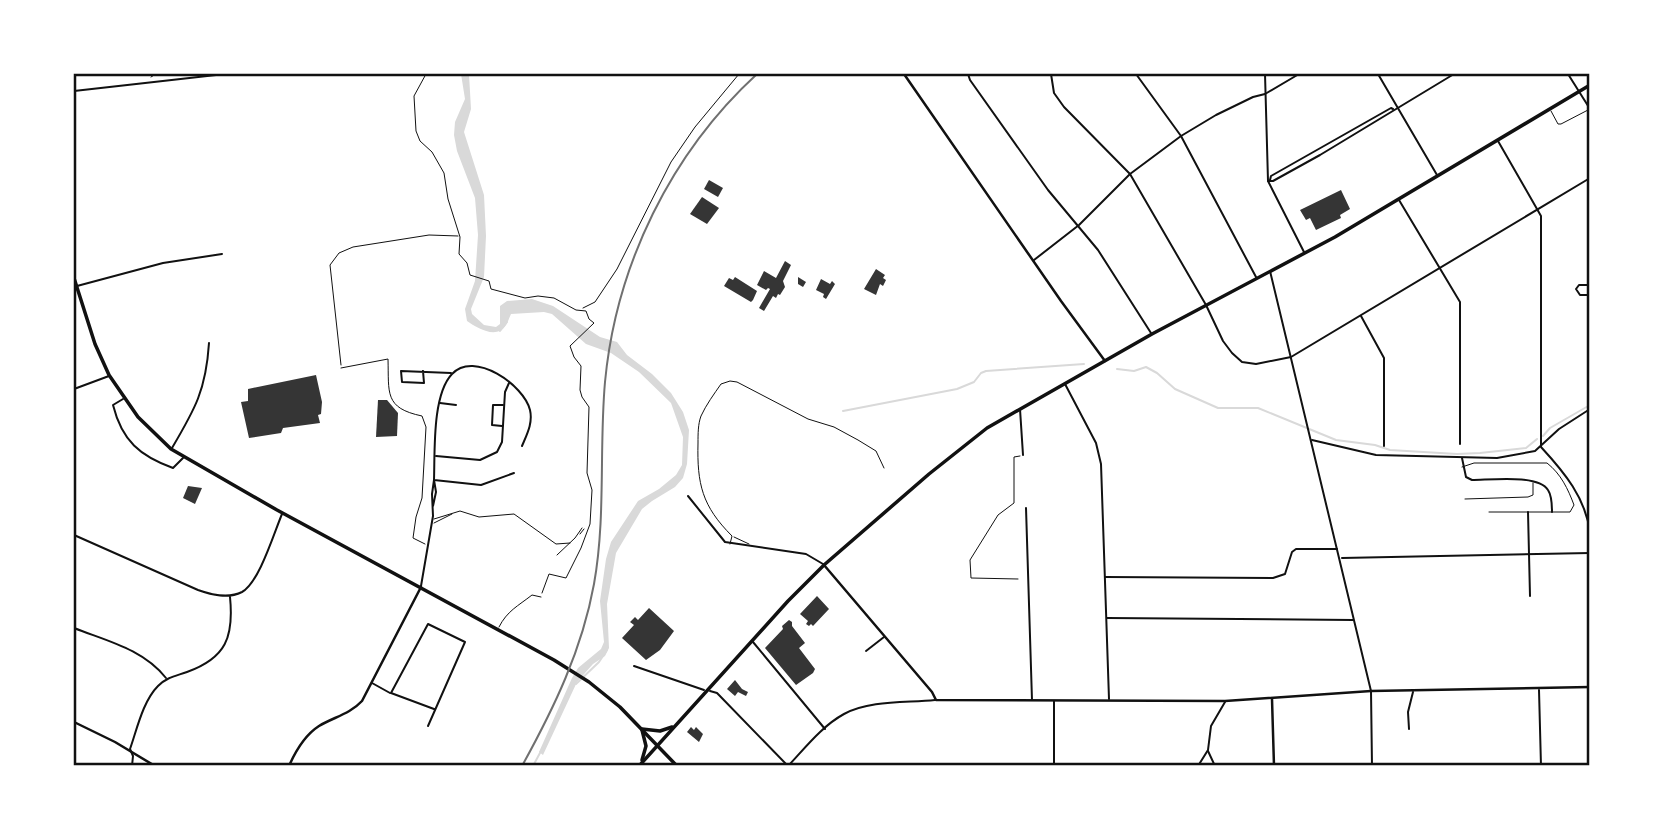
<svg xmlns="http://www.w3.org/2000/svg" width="1663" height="839" font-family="Lato,sans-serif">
	<rect width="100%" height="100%" fill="#fff"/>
	<path fill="#d9d9d9" d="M461,74H469L471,109L464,132L484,195L486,236L484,277L471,309L472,314L484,325L496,327L500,324V306L507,301L532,299L553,306L600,337L617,342L627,355L652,374L671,393L683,412L689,430L687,464L683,478L675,487L652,501L642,509L616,553L607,604L609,648L605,656L593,664L577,682L543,755L539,752L572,678L578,668L601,649L604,642L600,601L606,559L611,542L638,501L659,489L676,475L682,465L683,437L671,403L639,372L611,353L586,344L552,314L544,312L511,314C509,318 508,322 506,325C497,340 477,328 467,321L465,309L475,281L478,235L475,198L457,151L454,135L455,122L465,99Z"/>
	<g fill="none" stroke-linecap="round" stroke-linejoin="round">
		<g stroke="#d9d9d9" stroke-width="2">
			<path d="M500,331L507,322"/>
			<path d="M1117,369L1134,371L1146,367L1157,373L1175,389L1218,408H1258L1336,440L1375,445L1390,450L1457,454L1480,453L1526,448L1537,439"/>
			<path d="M843,411L957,389L974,382L981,373L986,371L1084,364"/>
			<path d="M1543,436L1550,428L1590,405"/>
			<path d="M576,684L599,662L607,650"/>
			<path d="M533,766L541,751"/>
		</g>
	</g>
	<g fill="#353535">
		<path d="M709,180L723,188L718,197L704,189Z"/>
		<path d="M1341,190L1350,209L1340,215L1341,218L1316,230L1310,218L1306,220L1300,210Z"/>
		<path d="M702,197L719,208L707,224L690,214Z"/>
		<path d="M785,261L791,265L783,281L785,287L780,295L778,294L776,298L773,296L764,311L759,308L770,289L768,288L766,290L757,285L764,271L776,278Z"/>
		<path d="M876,269L885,275L883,278L886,280L883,286L880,284L876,295L864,289Z"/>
		<path d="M735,277L757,291L753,300L751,302L724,286L729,278L733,280Z"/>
		<path d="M798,277L806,282L803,287L798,284Z"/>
		<path d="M821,279L830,284L832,281L835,284L826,299L823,297L824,294L816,290Z"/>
		<path d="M316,375L322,402L321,414L318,415L320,423L283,428L281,433L249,438L241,402L248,401V389Z"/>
		<path d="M378,400H387L398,413L397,436L376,437Z"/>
		<path d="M188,486L202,488L195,504L183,498Z"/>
		<path d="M817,596L829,609L813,626L811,624L809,626L806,624L808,621L800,614Z"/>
		<path d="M649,608L674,631L660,650L646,660L622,638L634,625L630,622L635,617L638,620Z"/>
		<path d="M789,620L792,622V626L805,643L799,648L815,669L813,673L796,685L765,648L783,629L782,626Z"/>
		<path d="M735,680L742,689L748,692L746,696L738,692L735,696L727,689Z"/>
		<path d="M691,727L694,730L696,727L703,734L699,742L687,732Z"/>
	</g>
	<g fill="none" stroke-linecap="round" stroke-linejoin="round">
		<g stroke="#111" stroke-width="1">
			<path d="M426,74L414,96L416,131L420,141L432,152L444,173L448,199L460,237L459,254L467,263L470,275L489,281L491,289L525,298L538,296L554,298L576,310L586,311L589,319L594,323L570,346L574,357L581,366L580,390L582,397L589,407L587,473L592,490L590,524L581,548L566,578L549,574L542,593"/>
			<path d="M151,77L156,74"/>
			<path d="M583,308L595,302L617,269L671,162L695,127L739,74"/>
			<path d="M341,365L330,265L339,253L353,247L429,235L458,236"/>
		</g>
		<g stroke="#111" stroke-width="1">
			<path d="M1551,111L1558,124H1561L1588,110"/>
			<path d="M341,368L388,359C389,393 384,408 422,416L426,427L422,498L416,517L413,538L425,544"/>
			<path d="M1462,467L1474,463H1547C1561,474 1568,489 1574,505L1570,512H1489"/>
			<path d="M1465,499L1528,497L1533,495V483"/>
			<path d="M434,519L460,511L479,517L514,514L556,544L570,543"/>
			<path d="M434,523L452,514"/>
			<path d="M580,534L584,529"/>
			<path d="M734,537L749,544"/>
			<path d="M730,544L732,536C702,506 697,484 698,443C698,434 698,424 701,416C706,405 714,394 721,384L730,381L737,382L808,419L834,427L858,440L876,451L884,468"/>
			<path d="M557,555L575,538L582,528"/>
			<path d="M1018,579L971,578L970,560L998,515L1014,503V457L1020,456"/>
			<path d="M499,627C507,611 518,606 532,595L541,597"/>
		</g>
		<g stroke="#111" stroke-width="2">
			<path d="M968,74L970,80L1048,190L1098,250L1151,333"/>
			<path d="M1051,74L1054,93L1064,107L1130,174L1206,305L1223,341L1232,353L1242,362L1256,364L1291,357L1590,178"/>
			<path d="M1136,74L1181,136L1256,277"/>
			<path d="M1265,74L1268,181L1304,252"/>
			<path d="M1378,74L1437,175"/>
			<path d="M1568,74L1590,109"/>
			<path d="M74,91L225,74"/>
			<path d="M1498,141L1541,216V447C1564,472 1586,498 1590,533"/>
			<path d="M1270,180L1271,176L1391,108L1393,109"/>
			<path d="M1268,181H1273L1320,155L1454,74"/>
			<path d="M1399,200L1460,302V444"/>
			<path d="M1034,260L1079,225L1130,174L1181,136L1216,115L1253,97L1265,94L1299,74"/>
			<path d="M1270,271L1371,691L1372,766"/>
			<path d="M1590,285H1579L1576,289L1580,295H1590"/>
			<path d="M77,286L163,263L222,254"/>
			<path d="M1361,316L1384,358V446"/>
			<path d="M423,371L424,383L402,382L401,371L451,373"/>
			<path d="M1065,384L1096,443L1101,464L1109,699"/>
			<path d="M74,389L109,376"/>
			<path d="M123,399L113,405C122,441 140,456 173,468L183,458"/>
			<path d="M440,403L456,405"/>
			<path d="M1020,409L1023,455"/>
			<path d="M502,426L492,425L493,405H503"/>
			<path d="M1312,440L1376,455L1497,458L1535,451L1559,429L1590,409"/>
			<path d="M172,448C195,409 206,390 209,343"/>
			<path d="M436,456L480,460L497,452L502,442L505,392L509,383"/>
			<path d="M1462,458L1466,477L1472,480C1490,480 1538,474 1548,490C1552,496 1552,505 1552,512"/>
			<path d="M514,473L481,485L434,480C435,452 432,395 452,374C474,350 524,385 530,410C533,423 527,434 522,446"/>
			<path d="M688,496L725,542L806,554L823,564"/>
			<path d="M1026,508L1032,700"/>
			<path d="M1528,512L1530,596"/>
			<path d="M74,535L198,590C212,595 228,599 242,592C259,583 274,533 282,514"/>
			<path d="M1342,558L1590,553"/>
			<path d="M1105,577L1273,578L1285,574L1292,552L1296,549H1337"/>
			<path d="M421,586L433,516L432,494L434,480L436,492L433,506"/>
			<path d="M1107,618L1353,620"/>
			<path d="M74,628C107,641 143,649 166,678"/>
			<path d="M753,642L825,729"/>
			<path d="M866,651L884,637"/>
			<path d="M634,666L704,690"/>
			<path d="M372,683L390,693"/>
			<path d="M1539,690L1541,766"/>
			<path d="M710,691L717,693L788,766C805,748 822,726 844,714C870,700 906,703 935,700"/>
			<path d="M1054,701V766"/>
			<path d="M428,726L465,642L428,624L391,693L434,709"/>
			<path d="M1409,729L1408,712L1413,692"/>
			<path d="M1208,751L1215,766"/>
			<path d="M132,766L133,756L130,749C137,729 143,701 158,686C167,677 176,676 187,672C226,658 234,637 230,597"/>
			<path d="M1198,766L1208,750L1211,726L1225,702"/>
		</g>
		<g stroke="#111" stroke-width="2.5">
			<path d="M904,74L1061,301L1105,361"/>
			<path d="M1272,699L1274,766"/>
			<path d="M74,722L115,742L155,766"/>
			<path d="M289,766C296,750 305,735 319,726C334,717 350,714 362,701L421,587"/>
		</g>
		<path stroke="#111" stroke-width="2.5" d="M824,565L932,692L936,700L1225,701L1371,691L1590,687"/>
		<g stroke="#111" stroke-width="3.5">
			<path d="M74,278L95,344L109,375L138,417L171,449L277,510L554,660L589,682L620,707L677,766"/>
			<path d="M642,729L660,731L672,727"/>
			<path d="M642,730L646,746L642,760"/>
			<path d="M639,766L788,601L824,565L929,474L987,428L1152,334L1335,237L1590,85"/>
		</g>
		<path stroke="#707070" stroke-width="2" d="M522,766C554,708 582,650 594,584C606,517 599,449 605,382C616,265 671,153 757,74"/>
	</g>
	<rect width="1663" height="839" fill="none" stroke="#ffffff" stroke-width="150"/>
	<rect x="75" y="75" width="1513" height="689" fill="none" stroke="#111" stroke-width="2.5"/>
</svg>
